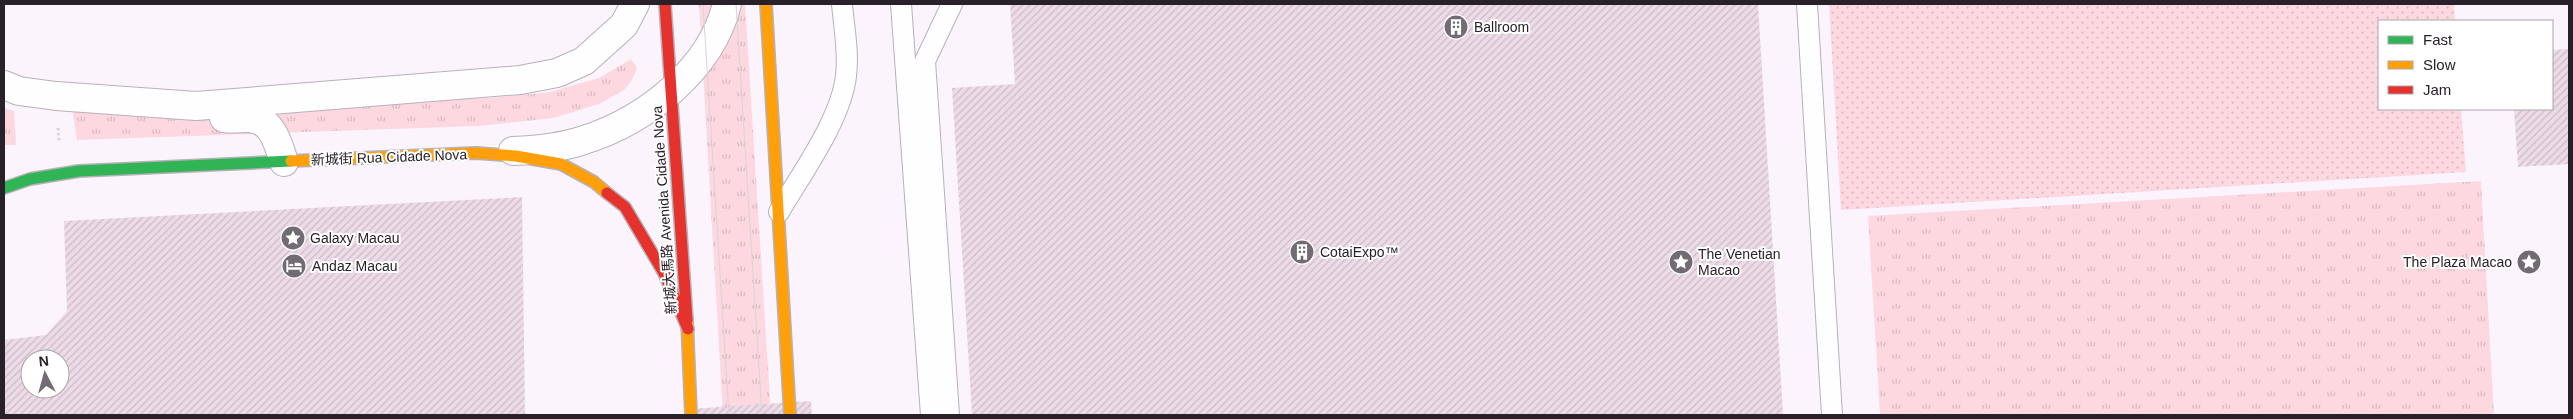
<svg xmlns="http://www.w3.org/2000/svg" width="2573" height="419" font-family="Helvetica,'Noto Sans SC',sans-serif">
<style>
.grass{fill:url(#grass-tufts)}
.garden{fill:url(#garden-dots)}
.building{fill:url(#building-hatch);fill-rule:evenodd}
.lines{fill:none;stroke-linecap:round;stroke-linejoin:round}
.lane-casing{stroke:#b7b1b8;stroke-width:22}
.street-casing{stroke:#b7b1b8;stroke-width:30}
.fast-casing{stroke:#b7b1b8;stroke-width:14}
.slow-casing{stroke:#b7b1b8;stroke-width:14}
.jam-casing{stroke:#b7b1b8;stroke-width:14}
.path{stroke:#d8d5d8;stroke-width:3;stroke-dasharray:2.5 2.5;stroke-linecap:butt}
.lane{stroke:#fefdff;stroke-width:20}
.street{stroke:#fefdff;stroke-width:28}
.fast{stroke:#30b455;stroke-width:11}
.slow{stroke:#ff9f0a;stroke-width:11}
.jam{stroke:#e5322d;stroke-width:11}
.tram{stroke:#d7d5d7;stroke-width:1}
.labels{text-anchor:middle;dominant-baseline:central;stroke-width:4;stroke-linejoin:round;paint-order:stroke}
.poi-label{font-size:14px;fill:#292129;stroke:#fff;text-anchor:start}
.street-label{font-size:14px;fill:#292129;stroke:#fff}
</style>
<defs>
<pattern id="grass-tufts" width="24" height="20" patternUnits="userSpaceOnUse" patternTransform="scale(1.25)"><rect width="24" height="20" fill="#fdd8e0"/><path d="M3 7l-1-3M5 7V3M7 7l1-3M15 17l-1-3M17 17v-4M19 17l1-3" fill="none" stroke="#d9b9c0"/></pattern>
<pattern id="garden-dots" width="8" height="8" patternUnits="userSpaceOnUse" patternTransform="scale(1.25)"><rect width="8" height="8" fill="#fdd8e0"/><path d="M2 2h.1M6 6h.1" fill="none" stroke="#d9b9c0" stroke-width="1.8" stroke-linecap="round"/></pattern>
<pattern id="building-hatch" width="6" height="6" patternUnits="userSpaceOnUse" patternTransform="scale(1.25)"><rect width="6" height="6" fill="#eddbe7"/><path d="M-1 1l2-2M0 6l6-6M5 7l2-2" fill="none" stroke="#cbbcc6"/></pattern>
</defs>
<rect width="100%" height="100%" fill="#fbf4fc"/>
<path class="grass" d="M699 4H745L771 415H723Z
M631 59 637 68 632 80 624 90 599 104 554 118 478 126 77 140 72 108 489 98 550 92 599 78Z
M4 108 14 111 16 145H4Z
M2481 181 2494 415H1880L1868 216Z"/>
<path class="garden" d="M1829 4H2454L2455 21H2379V109H2461L2466 172 1841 210Z"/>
<path class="building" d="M1010 4H1758L1783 415H972L952 88 1015 84Z
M2569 49V164L2518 167 2514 109H2552V50Z
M522 197 525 415H4V340L46 335 67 311 64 221ZM30 359H60V389H30Z
M811 401 812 415H690V409Z"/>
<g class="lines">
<defs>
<path id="lane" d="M901 4 931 415
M1807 4 1832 415
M779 212C801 174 841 120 846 76 849 53 844 27 842 4
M949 415 925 61 952 4"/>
<path id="street" d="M4 85 19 91 56 96 196 106 520 80 557 73 584 61 624 25 635 4
M224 118C232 119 240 118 248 118 272 118 278 143 284 162
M513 151C537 150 561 148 584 140 647 120 711 69 727 4"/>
<path id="fast" d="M4 188 30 179 79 171 291 161"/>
<path id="slow" d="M766 4 790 415
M291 161 476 153 516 156 561 164 594 182 607 193
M687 320 691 415"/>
<path id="jam" d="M665 4 687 320
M607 193 625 207 664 273 688 329"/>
</defs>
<use href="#lane" class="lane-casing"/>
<use href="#street" class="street-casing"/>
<use href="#fast" class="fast-casing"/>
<use href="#slow" class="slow-casing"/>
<use href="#jam" class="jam-casing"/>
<path class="path" d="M58 128 59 141"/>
<use href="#lane" class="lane"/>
<use href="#street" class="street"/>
<use href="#fast" class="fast"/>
<use href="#slow" class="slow"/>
<use href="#jam" class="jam"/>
<path class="tram" d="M703 4 729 415
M736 4 762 415"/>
</g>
<defs>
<symbol id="building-disc" viewBox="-11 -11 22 22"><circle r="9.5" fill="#726b73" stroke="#fff"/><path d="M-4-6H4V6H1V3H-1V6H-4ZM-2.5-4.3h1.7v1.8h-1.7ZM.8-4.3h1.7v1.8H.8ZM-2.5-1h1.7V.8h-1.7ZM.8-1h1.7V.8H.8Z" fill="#fff"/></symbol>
<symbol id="sight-disc" viewBox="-11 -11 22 22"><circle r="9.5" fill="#726b73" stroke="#fff"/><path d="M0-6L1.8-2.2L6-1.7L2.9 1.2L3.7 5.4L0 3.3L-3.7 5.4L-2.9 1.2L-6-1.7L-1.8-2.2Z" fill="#fff"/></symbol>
<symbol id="hotel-disc" viewBox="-11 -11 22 22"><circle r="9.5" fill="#726b73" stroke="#fff"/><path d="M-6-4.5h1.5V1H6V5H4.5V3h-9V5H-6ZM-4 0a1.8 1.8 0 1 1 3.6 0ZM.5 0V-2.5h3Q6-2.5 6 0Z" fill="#fff"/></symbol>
</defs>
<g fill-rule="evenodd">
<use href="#building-disc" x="1442" y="13" width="28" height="28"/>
<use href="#sight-disc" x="279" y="224" width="28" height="28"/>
<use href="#building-disc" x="1288" y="238" width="28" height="28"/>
<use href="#sight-disc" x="1667" y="248" width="28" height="28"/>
<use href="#sight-disc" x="2515" y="248" width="28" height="28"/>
<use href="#hotel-disc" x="280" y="252" width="28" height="28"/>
</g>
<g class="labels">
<g class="poi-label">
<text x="1474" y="27">Ballroom</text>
<text x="310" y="238">Galaxy Macau</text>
<text x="1320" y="252">CotaiExpo™</text>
<text x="1698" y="254">The Venetian<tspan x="1698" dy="16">Macao</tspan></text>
<text x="2512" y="262" text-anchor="end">The Plaza Macao</text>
<text x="312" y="266">Andaz Macau</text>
</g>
<g class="street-label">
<text transform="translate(389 157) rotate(-2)">新城街 Rua Cidade Nova</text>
<text transform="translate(664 210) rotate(-94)">新城大馬路 Avenida Cidade Nova</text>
</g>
</g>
<rect width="2573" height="419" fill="none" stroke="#292129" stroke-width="10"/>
<rect x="2378" y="20" width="175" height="90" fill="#ffffff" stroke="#a9a6a9"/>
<rect x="2388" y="36" width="25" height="8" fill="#30b455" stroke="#a9a6a9"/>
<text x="2423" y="45" font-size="15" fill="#292129">Fast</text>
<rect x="2388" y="61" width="25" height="8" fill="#ff9f0a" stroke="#a9a6a9"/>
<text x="2423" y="70" font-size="15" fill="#292129">Slow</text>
<rect x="2388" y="86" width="25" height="8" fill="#e5322d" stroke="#a9a6a9"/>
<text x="2423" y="95" font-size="15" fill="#292129">Jam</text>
<g transform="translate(45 374) rotate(354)"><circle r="24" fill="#ffffff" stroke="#a9a6a9"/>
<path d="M0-4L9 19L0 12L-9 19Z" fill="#726b73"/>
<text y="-8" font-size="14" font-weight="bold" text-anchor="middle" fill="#292129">N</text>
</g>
</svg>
